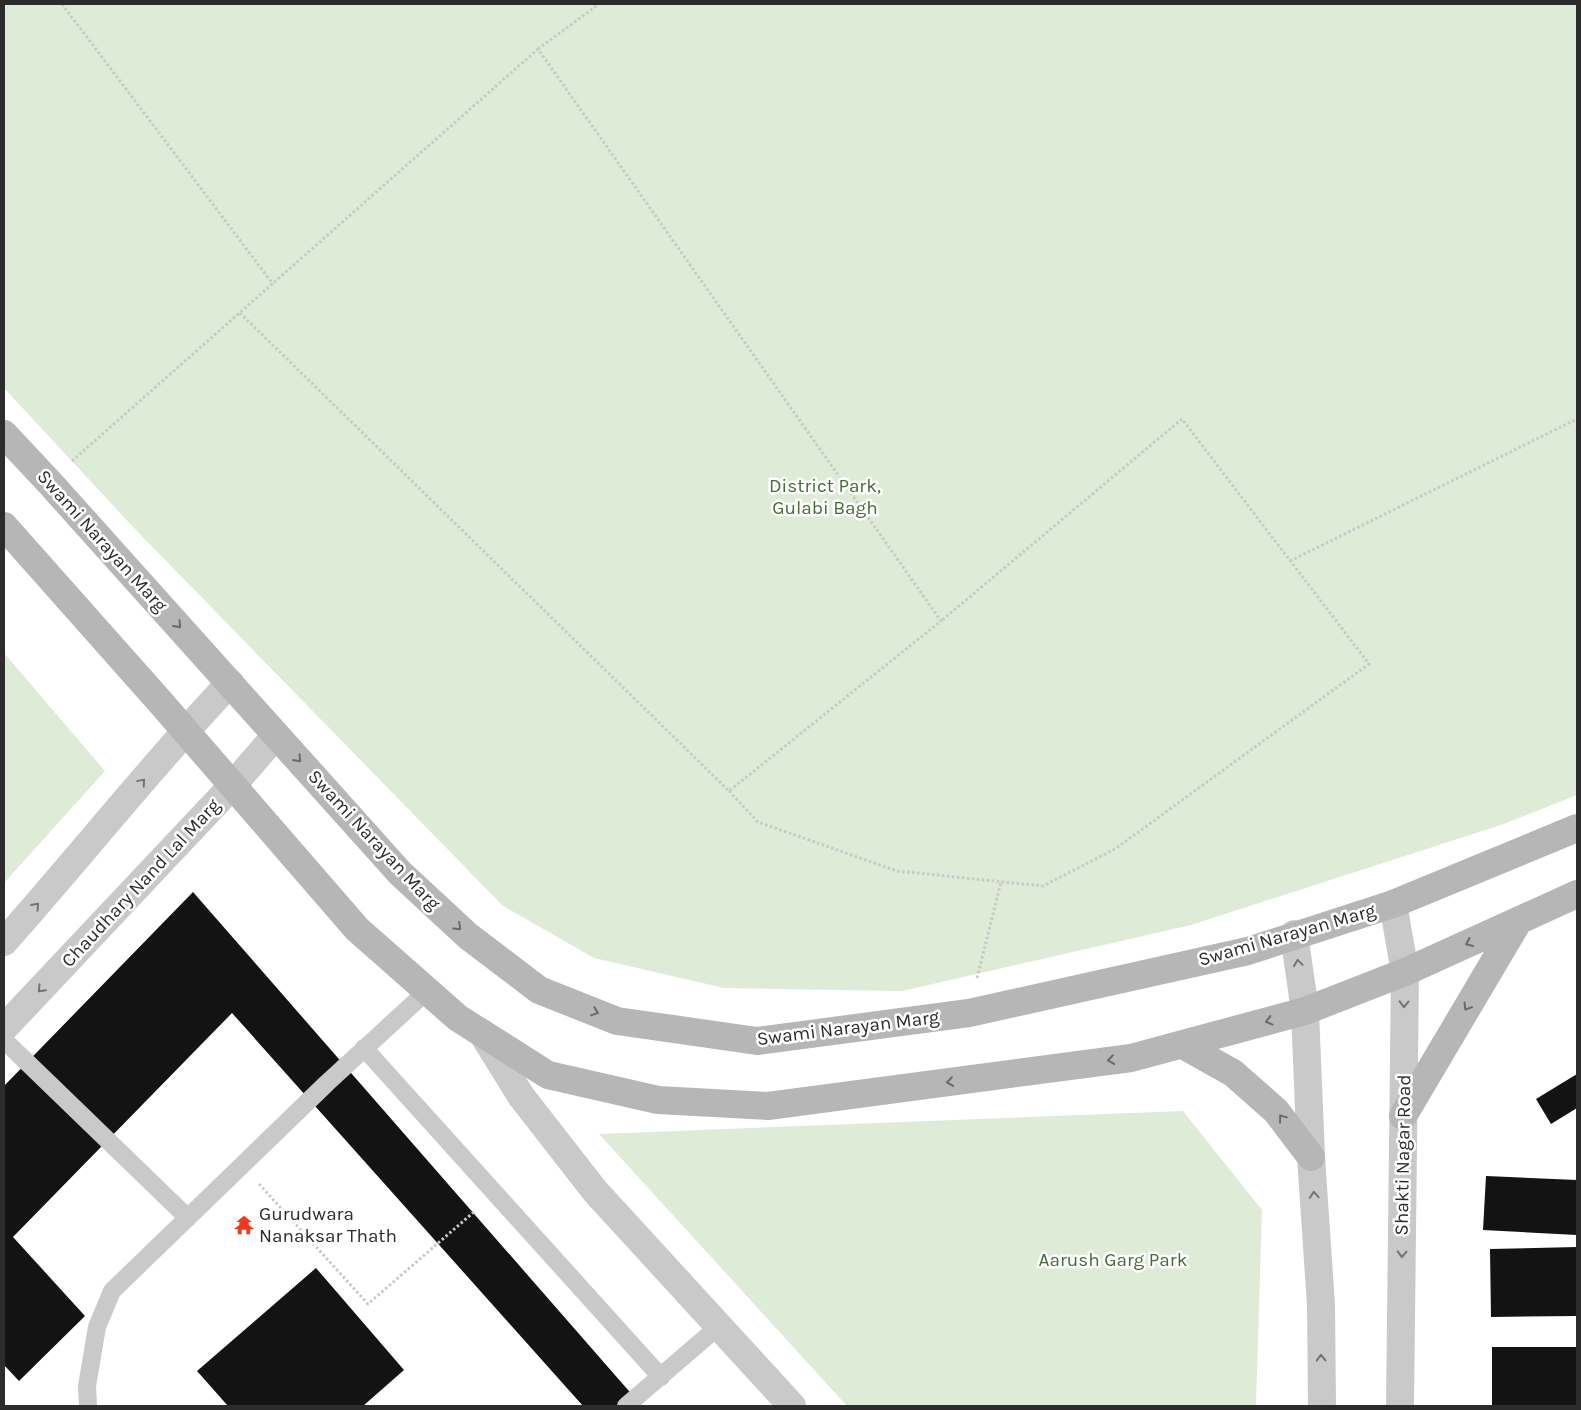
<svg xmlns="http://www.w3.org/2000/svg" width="1581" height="1410" font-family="Karla,sans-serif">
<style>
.green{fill:#deebd7}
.building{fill:#131313}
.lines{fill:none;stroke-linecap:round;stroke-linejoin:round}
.path{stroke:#c9c9c9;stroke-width:3;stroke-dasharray:2.5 2.5;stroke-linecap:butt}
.service{stroke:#c9c9c9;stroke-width:18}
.minor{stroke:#c9c9c9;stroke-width:28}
.tertiary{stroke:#c9c9c9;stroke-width:28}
.secondary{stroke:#b6b6b6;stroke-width:28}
.oneway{stroke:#6a6a6a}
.oneway2{stroke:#737373}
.labels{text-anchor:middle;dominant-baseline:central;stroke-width:5;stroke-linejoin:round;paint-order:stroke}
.park-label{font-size:19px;fill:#456b36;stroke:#fff}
.street-label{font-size:19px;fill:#2c2c2c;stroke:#fff}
.poi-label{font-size:19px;fill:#2c2c2c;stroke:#fff;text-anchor:start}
</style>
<rect width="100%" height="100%" fill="#fff"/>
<path class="green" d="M4 4H1577V795L1504 824 1191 925 902 991 724 988 594 958 503 906 134 528 4 388Z
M4 653 105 771 4 883Z
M1183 1111 1262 1210 1256 1406H847L599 1134Z"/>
<path class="building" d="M193 892 642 1406H583L232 1013 13 1237 85 1316 19 1381 4 1365V1086Z
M1577 1074V1108L1551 1124 1536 1099Z
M1486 1176 1577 1180V1235L1483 1230Z
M1577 1247V1316L1491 1317 1490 1249Z
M316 1268 404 1370 363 1406H228L197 1371Z
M1492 1347H1577V1406H1492Z"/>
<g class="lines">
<path class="path" d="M62 4 273 284
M538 49 599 4
M72 461 538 49 941 621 729 791 240 313
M1290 561 1577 419
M729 791 758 822 897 871 1043 886 1115 849 1369 664 1182 419 941 621
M977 978 1001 882
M259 1184 368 1304 475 1211"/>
<path class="service" d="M4 1040 188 1218
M364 1048 661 1377
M88 1406 87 1386 97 1327 112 1291 327 1083 427 991
M626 1406 719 1326"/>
<path class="minor" d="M4 942C80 857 151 766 230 683
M4 1028 232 786 276 735
M482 1033 521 1096 595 1191 792 1406"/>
<path class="tertiary" d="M1393 904 1405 972 1400 1406
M1294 934 1305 1011 1311 1157 1321 1305 1322 1406"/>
<path class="secondary" d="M4 434 49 482 400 873 468 936 539 990 617 1021 757 1041 969 1013 1248 951 1393 904 1577 828
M4 526 162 704 357 929 458 1018 548 1075 658 1100 768 1106 1131 1058 1305 1011 1405 972 1577 894
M1183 1045 1233 1073 1276 1111 1311 1157
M1403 1116 1519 920"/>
</g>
<defs><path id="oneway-chevron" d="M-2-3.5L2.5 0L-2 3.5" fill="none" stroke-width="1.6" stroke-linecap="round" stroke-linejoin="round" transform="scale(1.25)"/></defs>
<g class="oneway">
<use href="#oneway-chevron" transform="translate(178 625) rotate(48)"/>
<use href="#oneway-chevron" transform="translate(298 759) rotate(48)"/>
<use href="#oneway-chevron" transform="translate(458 927) rotate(43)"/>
<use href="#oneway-chevron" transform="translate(1469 943) rotate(156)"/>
<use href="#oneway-chevron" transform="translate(1467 1007) rotate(121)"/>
<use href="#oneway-chevron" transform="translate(595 1012) rotate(21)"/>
<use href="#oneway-chevron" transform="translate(1269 1021) rotate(165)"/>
<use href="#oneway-chevron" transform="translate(1111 1060) rotate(172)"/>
<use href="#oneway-chevron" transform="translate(950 1082) rotate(172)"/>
<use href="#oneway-chevron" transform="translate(1282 1118) rotate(-127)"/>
</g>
<g class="oneway2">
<use href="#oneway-chevron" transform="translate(142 782) rotate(-50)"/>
<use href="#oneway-chevron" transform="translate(36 906) rotate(-48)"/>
<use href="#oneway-chevron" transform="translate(1298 963) rotate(-98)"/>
<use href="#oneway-chevron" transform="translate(41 989) rotate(133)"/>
<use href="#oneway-chevron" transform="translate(1404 1004) rotate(91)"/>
<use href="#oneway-chevron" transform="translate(1314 1195) rotate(-94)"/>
<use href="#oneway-chevron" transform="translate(1402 1254) rotate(91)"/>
<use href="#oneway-chevron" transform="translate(1321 1358) rotate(-91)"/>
</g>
<defs>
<symbol id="temple-bare" viewBox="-9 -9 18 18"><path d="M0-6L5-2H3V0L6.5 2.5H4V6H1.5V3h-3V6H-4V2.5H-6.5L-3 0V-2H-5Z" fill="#f4371d" stroke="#fff" stroke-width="2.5" paint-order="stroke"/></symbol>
</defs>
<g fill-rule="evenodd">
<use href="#temple-bare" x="230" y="1211" width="28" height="28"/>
</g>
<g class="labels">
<g class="park-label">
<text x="825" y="486">District Park,<tspan x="825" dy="22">Gulabi Bagh</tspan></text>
<text x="1113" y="1260">Aarush Garg Park</text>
</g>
<g class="street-label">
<text transform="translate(102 541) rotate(48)">Swami Narayan Marg</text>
<text transform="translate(374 840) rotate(47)">Swami Narayan Marg</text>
<text transform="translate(141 883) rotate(-47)">Chaudhary Nand Lal Marg</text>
<text transform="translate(1287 935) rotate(-16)">Swami Narayan Marg</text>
<text transform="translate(848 1028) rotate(-7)">Swami Narayan Marg</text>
<text transform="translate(1403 1155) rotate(-89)">Shakti Nagar Road</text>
</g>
<g class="poi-label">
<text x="259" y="1214">Gurudwara<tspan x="259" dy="22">Nanaksar Thath</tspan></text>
</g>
</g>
<rect width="1581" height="1410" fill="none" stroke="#2c2c2c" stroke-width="10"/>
</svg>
